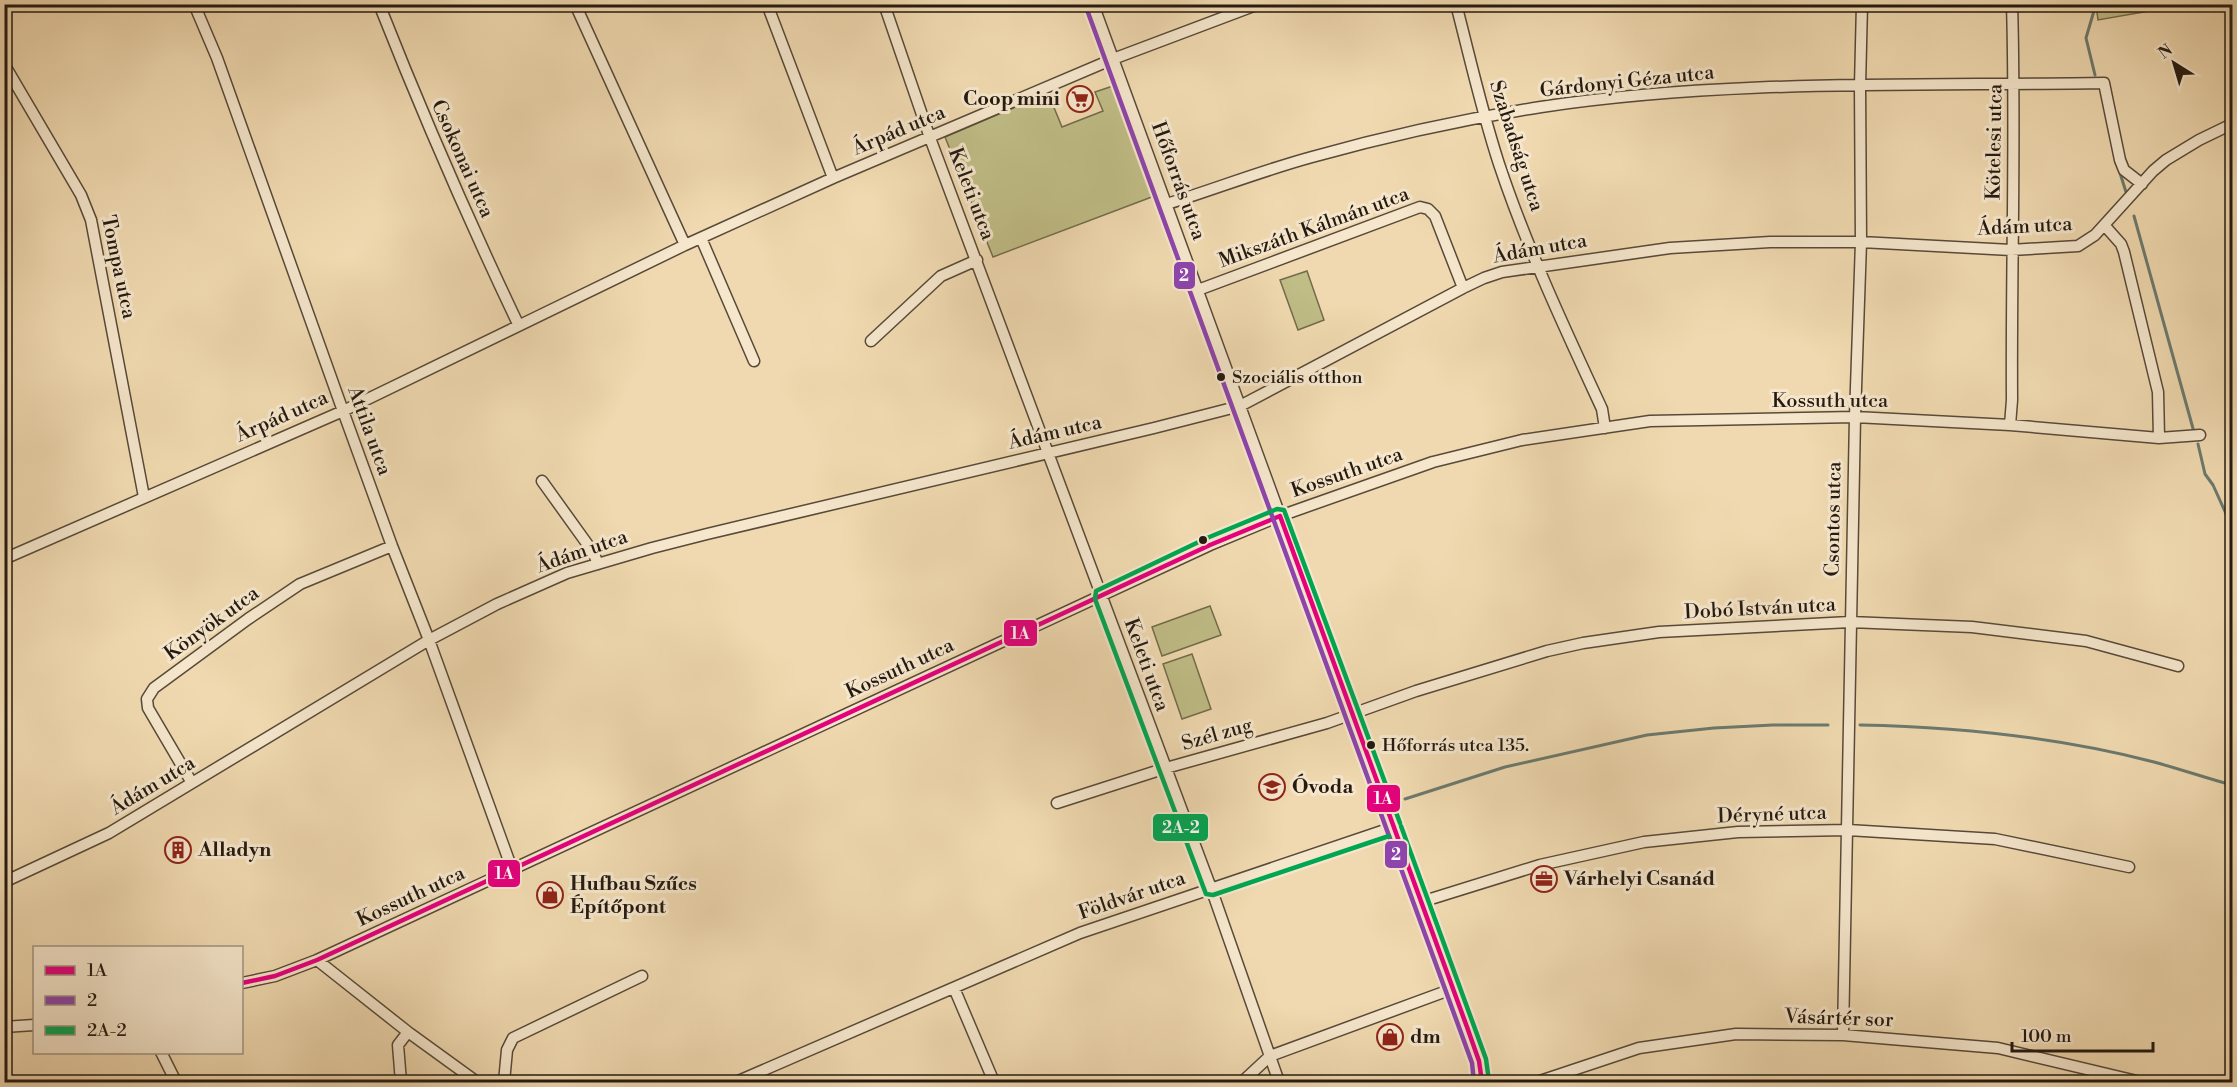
<svg xmlns="http://www.w3.org/2000/svg" width="2237" height="1087" font-family="'Libre Bodoni',serif">
<style>
.green{fill:#c0bd87;stroke:#726c4c;stroke-width:1.5}
.lines{fill:none;stroke-linecap:round;stroke-linejoin:round}
.stream{stroke:#6b7a6f;stroke-width:3}
.minor-casing{stroke:#574a39;stroke-width:13}
.minor{stroke:#f5e6cc;stroke-width:10}
.bus-1-casing{stroke:#f5e6cc;stroke-width:9}
.bus-2-casing{stroke:#f5e6cc;stroke-width:9}
.bus-3-casing{stroke:#f5e6cc;stroke-width:9}
.bus-1{stroke:#e5007d;stroke-width:4.5}
.bus-2{stroke:#8e44ad;stroke-width:4.5}
.bus-3{stroke:#00a651;stroke-width:4.5}
.bus-dot{fill:#241a11;stroke:#f5e6cc;stroke-width:2}
.labels{text-anchor:middle;dominant-baseline:central;stroke-width:6;stroke-linejoin:round;paint-order:stroke}
.bus-label{font-size:18px;fill:#241a11;stroke:#f5e6cc;text-anchor:start}
.street-label{font-size:20px;fill:#241a11;stroke:#f5e6cc}
.poi-label{font-size:20px;font-weight:bold;fill:#241a11;stroke:#f5e6cc;text-anchor:start}
.line-badge{stroke:#f5e6cc;stroke-width:2}
.badge-label{font-size:16px;text-anchor:middle;font-weight:bold;fill:#fff}
</style>
<rect width="100%" height="100%" fill="#f0d9b0"/>
<filter id="stains"><feTurbulence type="fractalNoise" baseFrequency=".00333" numOctaves="4"/><feColorMatrix values="0 0 0 0 .2 0 0 0 0 .09 0 0 0 0 .02 0 0 0 .5 -.17"/></filter>
<radialGradient id="worn" r=".72"><stop offset=".6" stop-color="#630" stop-opacity="0"/><stop offset="1" stop-color="#630" stop-opacity=".3"/></radialGradient>
<path class="green" d="M2096 5V4L2184 5 2098 20Z
M1116 85 1157 195 993 257 945 137 1048 93 1062 127 1103 111 1095 92Z
M1307 271 1324 320 1298 330 1280 280Z
M1210 606 1221 635 1162 656 1152 627Z
M1192 654 1211 709 1182 719 1163 664Z"/>
<g class="lines">
<path class="stream" d="M2095 75 2086 38 2096 4
M2120 173 2126 192
M2134 216 2194 432
M2198 444 2205 474 2213 485 2232 527
M1860 725C1959 727 2058 737 2154 762 2180 769 2206 778 2232 785
M1405 799 1505 767 1647 735 1714 728 1773 725H1828"/>
<defs>
<path id="minor" d="M194 4 217 58 343 411 392 546 429 640 512 869
M379 4C422 113 468 219 518 324
M575 4 685 245
M767 4 833 178
M884 4 930 138 1211 888 1279 1082
M1093 4 1467 1027 1479 1061 1482 1082
M1456 4C1470 58 1482 112 1499 164 1527 248 1565 329 1602 409L1605 428
M4 64 81 195 91 220 144 497
M1167 204C1215 189 1264 170 1312 157 1387 136 1464 119 1541 107 1727 79 1917 86 2104 83L2120 160 2124 170 2142 184
M2105 226 2121 244 2124 252 2158 392 2159 438
M701 238 754 361
M1198 290 1420 207 1428 209 1435 216 1463 288
M871 341 941 276 977 260
M2010 425 2012 400C2011 268 2016 136 2012 4
M542 481 593 552 598 564
M4 559 343 411 685 245 833 178 1113 59 1259 4
M192 783 148 708 147 699 154 688 248 619 300 584 392 546
M1057 803 1166 768 1327 723 1416 691 1547 651 1583 643 1659 632 1850 622 1972 627 2086 641 2178 666
M4 882 109 833 429 640 497 604 567 573 652 548 707 534 1154 428 1240 406 1463 288 1484 278 1502 272 1670 248 1770 242H1861L2011 250 2078 246 2095 235 2153 171 2166 160 2199 140 2232 124
M1421 902 1540 865 1644 842 1738 832 1848 830 1995 839 2129 867
M317 960 408 1032 477 1082
M242 983 275 976 317 960 1210 545 1280 516 1433 462 1522 440 1650 421 1855 417 2010 425 2159 438 2200 435
M954 988 994 1082
M4 1027 34 1025
M1843 1035 1855 417 1861 242 1860 86 1862 4
M161 1052 176 1082
M401 1082 398 1045 408 1032
M504 1082 507 1050 513 1038 642 976
M736 1082 1080 933 1394 827
M1242 1082 1270 1056 1452 989
M1537 1082 1639 1048 1736 1034 1843 1035 1998 1048 2141 1082"/>
</defs>
<use href="#minor" class="minor-casing"/>
<use href="#minor" class="minor"/>
<defs>
<path id="bus-1" d="M1280 516 1467 1027 1479 1061 1482 1082
M242 983 275 976 317 960 1210 545 1280 516"/>
<path id="bus-2" d="M1086 7 1460 1030 1472 1063 1474 1082"/>
<path id="bus-3" d="M1401 826 1486 1059 1489 1081
M1389 836 1213 895 1206 894 1095 599 1096 591 1207 538 1277 509 1284 510 1400 823"/>
</defs>
<use href="#bus-1" class="bus-1-casing"/>
<use href="#bus-2" class="bus-2-casing"/>
<use href="#bus-3" class="bus-3-casing"/>
<use href="#bus-1" class="bus-1"/>
<use href="#bus-2" class="bus-2"/>
<use href="#bus-3" class="bus-3"/>
</g>
<defs>
<symbol id="supermarket-ring" viewBox="-11 -11 22 22"><circle r="9.5" fill="#f5e6cc" stroke="#8f2418" stroke-width="1.5"/><path d="M-6-5.5h2.5l.6 2H6L4.5 2H-2.5L-4.4-4H-6ZM-1.5 3.2a1.3 1.3 0 1 0 .1 0ZM3 3.2a1.3 1.3 0 1 0 .1 0Z" fill="#8f2418"/></symbol>
<symbol id="school-ring" viewBox="-11 -11 22 22"><circle r="9.5" fill="#f5e6cc" stroke="#8f2418" stroke-width="1.5"/><path d="M0-5L7-2L0 1L-7-2ZM-4 1L0 2.5L4 1V4Q0 6-4 4Z" fill="#8f2418"/></symbol>
<symbol id="building-ring" viewBox="-11 -11 22 22"><circle r="9.5" fill="#f5e6cc" stroke="#8f2418" stroke-width="1.5"/><path d="M-4-6H4V6H1V3H-1V6H-4ZM-2.5-4.3h1.7v1.8h-1.7ZM.8-4.3h1.7v1.8H.8ZM-2.5-1h1.7V.8h-1.7ZM.8-1h1.7V.8H.8Z" fill="#8f2418"/></symbol>
<symbol id="office-ring" viewBox="-11 -11 22 22"><circle r="9.5" fill="#f5e6cc" stroke="#8f2418" stroke-width="1.5"/><path d="M-6-3h4V-5.5h4V-3h4V5H-6ZM-1-4.5V-3h2v-1.5ZM-6 0V1H6V0Z" fill="#8f2418"/></symbol>
<symbol id="shop-ring" viewBox="-11 -11 22 22"><circle r="9.5" fill="#f5e6cc" stroke="#8f2418" stroke-width="1.5"/><path d="M-5-2.5h2.3a2.7 3.5 0 0 1 5.4 0H5L5.5 6h-11ZM-1.5-2.5h3a1.5 2.3 0 0 0-3 0Z" fill="#8f2418"/></symbol>
</defs>
<g fill-rule="evenodd">
<use href="#supermarket-ring" x="1065" y="84" width="30" height="30"/>
<use href="#school-ring" x="1257" y="772" width="30" height="30"/>
<use href="#building-ring" x="163" y="835" width="30" height="30"/>
<use href="#office-ring" x="1529" y="864" width="30" height="30"/>
<use href="#shop-ring" x="535" y="880" width="30" height="30"/>
<use href="#shop-ring" x="1375" y="1022" width="30" height="30"/>
</g>
<g class="bus-dot">
<circle cx="1221" cy="377" r="5"/>
<circle cx="1203" cy="540" r="5"/>
<circle cx="1371" cy="745" r="5"/>
</g>
<g class="labels">
<g class="bus-label">
<text x="1232" y="377">Szociális otthon</text>
<text x="1382" y="745">Hőforrás utca 135.</text>
</g>
<g class="street-label">
<text transform="translate(1627 82) rotate(-6)">Gárdonyi Géza utca</text>
<text transform="translate(899 131) rotate(-23)">Árpád utca</text>
<text transform="translate(1995 142) rotate(-89)">Kötelesi utca</text>
<text transform="translate(1516 146) rotate(72)">Szabadság utca</text>
<text transform="translate(462 159) rotate(66)">Csokonai utca</text>
<text transform="translate(1178 181) rotate(70)">Hőforrás utca</text>
<text transform="translate(971 194) rotate(69)">Keleti utca</text>
<text transform="translate(2025 227) rotate(-3)">Ádám utca</text>
<text transform="translate(1314 228) rotate(-20)">Mikszáth Kálmán utca</text>
<text transform="translate(1540 249) rotate(-10)">Ádám utca</text>
<text transform="translate(118 267) rotate(78)">Tompa utca</text>
<text x="1830" y="401">Kossuth utca</text>
<text transform="translate(282 417) rotate(-24)">Árpád utca</text>
<text transform="translate(369 431) rotate(70)">Attila utca</text>
<text transform="translate(1055 433) rotate(-13)">Ádám utca</text>
<text transform="translate(1347 473) rotate(-19)">Kossuth utca</text>
<text transform="translate(1834 519) rotate(-89)">Csontos utca</text>
<text transform="translate(582 552) rotate(-19)">Ádám utca</text>
<text transform="translate(1760 609) rotate(-3)">Dobó István utca</text>
<text transform="translate(212 624) rotate(-36)">Könyök utca</text>
<text transform="translate(1146 665) rotate(70)">Keleti utca</text>
<text transform="translate(900 669) rotate(-25)">Kossuth utca</text>
<text transform="translate(1217 735) rotate(-16)">Szél zug</text>
<text transform="translate(153 786) rotate(-31)">Ádám utca</text>
<text transform="translate(1772 815) rotate(-2)">Déryné utca</text>
<text transform="translate(1132 896) rotate(-19)">Földvár utca</text>
<text transform="translate(411 897) rotate(-25)">Kossuth utca</text>
<text transform="translate(1839 1019) rotate(2)">Vásártér sor</text>
</g>
<g class="poi-label">
<text x="1060" y="99" text-anchor="end">Coop mini</text>
<text x="1292" y="787">Óvoda</text>
<text x="198" y="850">Alladyn</text>
<text x="1564" y="879">Várhelyi Csanád</text>
<text x="570" y="884">Hufbau Szűcs<tspan x="570" dy="23">Építőpont</tspan></text>
<text x="1410" y="1037">dm</text>
</g>
</g>
<g class="line-badge">
<rect x="1173" y="261" width="23" height="29" rx="6" fill="#8e44ad"/>
<rect x="1003" y="619" width="35" height="28" rx="6" fill="#e5007d"/>
<rect x="1366" y="784" width="35" height="29" rx="6" fill="#e5007d"/>
<rect x="1152" y="813" width="57" height="29" rx="6" fill="#00a651"/>
<rect x="1384" y="840" width="24" height="29" rx="6" fill="#8e44ad"/>
<rect x="487" y="859" width="34" height="29" rx="6" fill="#e5007d"/>
</g>
<g class="badge-label">
<text x="1184" y="281">2</text>
<text x="1020" y="639">1A</text>
<text x="1383" y="804">1A</text>
<text x="1181" y="833">2A-2</text>
<text x="1396" y="860">2</text>
<text x="504" y="879">1A</text>
</g>
<rect width="2237" height="1087" fill="none" stroke="#f0d9b0" stroke-width="24"/>
<rect x="6" y="6" width="2225" height="1075" fill="none" stroke="#241a11" stroke-width="3"/>
<rect x="12" y="12" width="2213" height="1063" fill="none" stroke="#241a11" stroke-width="1.5"/>
<rect x="33" y="946" width="210" height="108" fill="#f5e6cc" stroke="#a19481" stroke-width="1.5"/>
<rect x="45" y="966" width="30" height="9" fill="#e5007d" stroke="#a19481" stroke-width="1.5"/>
<text x="87" y="976" font-size="18" fill="#241a11">1A</text>
<rect x="45" y="996" width="30" height="9" fill="#8e44ad" stroke="#a19481" stroke-width="1.5"/>
<text x="87" y="1006" font-size="18" fill="#241a11">2</text>
<rect x="45" y="1026" width="30" height="9" fill="#00a651" stroke="#a19481" stroke-width="1.5"/>
<text x="87" y="1036" font-size="18" fill="#241a11">2A-2</text>
<g transform="translate(2174 63) rotate(323)" stroke="#f5e6cc" stroke-width="4.5" paint-order="stroke">
<path d="M0-4.5L10 22L0 15L-10 22Z" fill="#241a11"/>
<text y="-9" font-size="16" font-weight="bold" text-anchor="middle" fill="#241a11">N</text>
</g>
<path d="M2012 1042v9h141v-9" fill="none" stroke="#241a11" stroke-width="3"/>
<text x="2021" y="1042" font-size="18" fill="#241a11" stroke="#f5e6cc" stroke-width="4.5" paint-order="stroke">100 m</text>
<rect width="100%" height="100%" filter="url(#stains)"/>
<rect width="100%" height="100%" fill="url(#worn)"/>
</svg>
